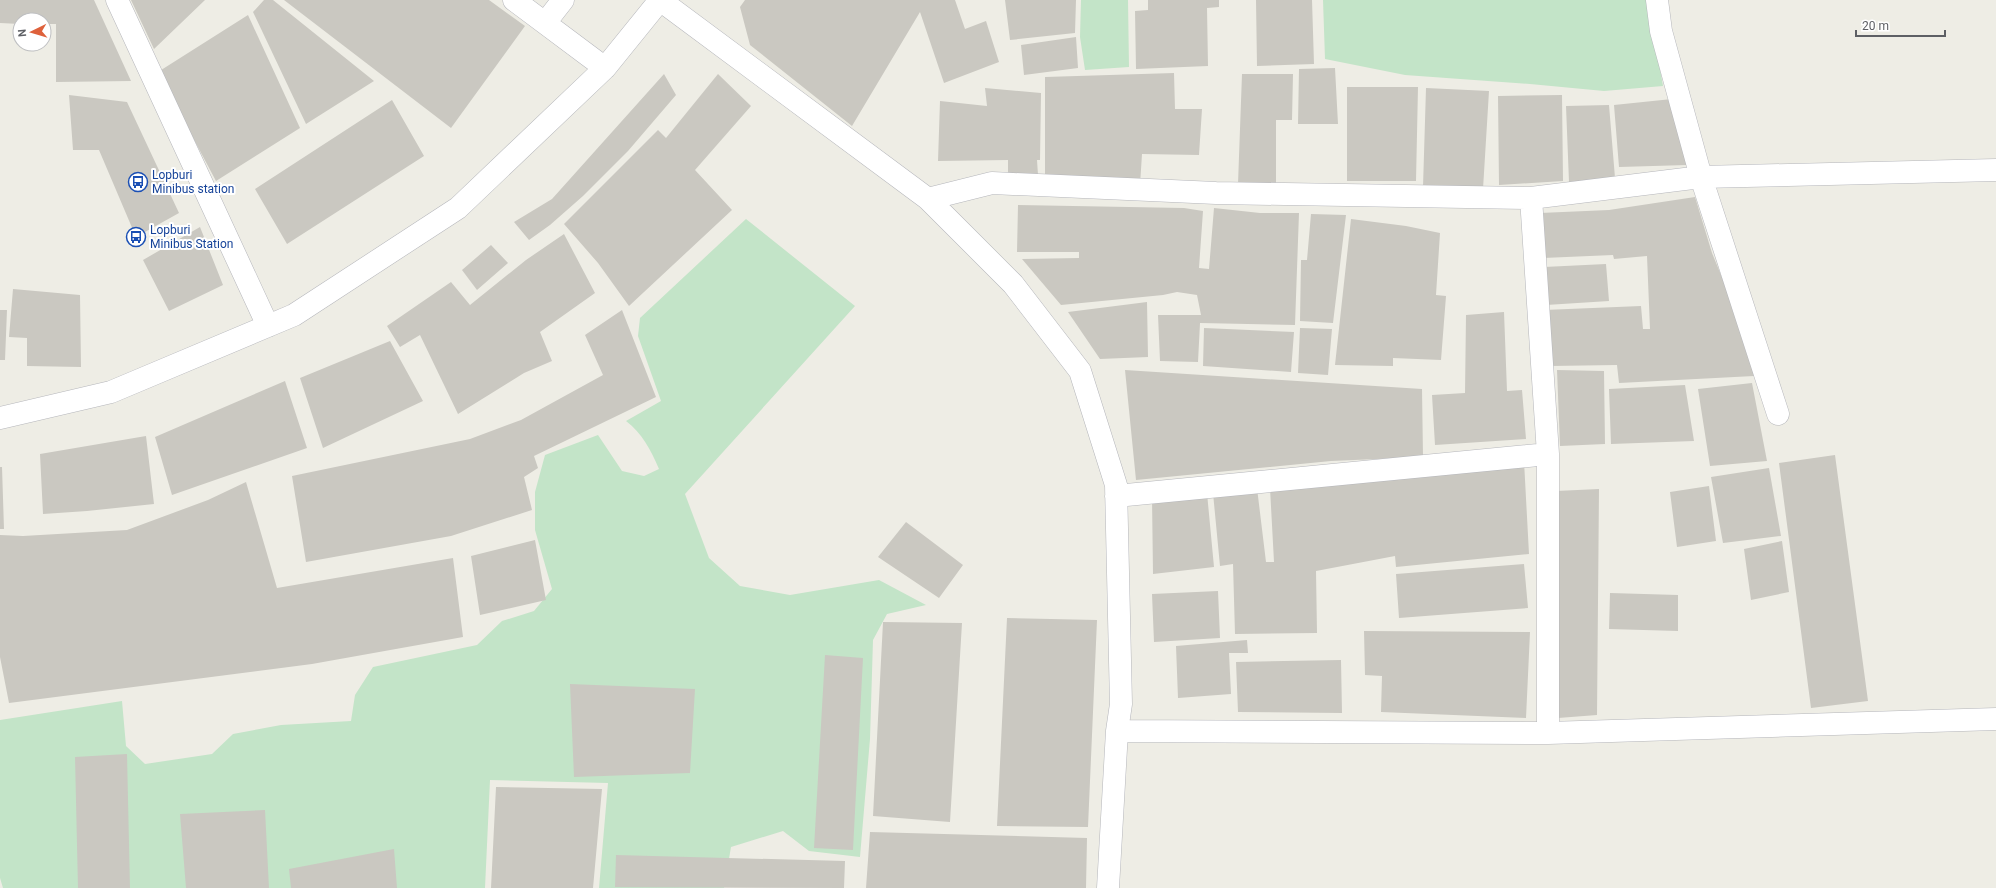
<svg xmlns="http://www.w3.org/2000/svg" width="1996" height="888" font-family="Roboto,sans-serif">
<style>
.green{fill:#c3e4c8}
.building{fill:#cac8c1}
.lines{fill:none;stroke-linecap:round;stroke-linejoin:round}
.minor-casing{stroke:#b5b6bb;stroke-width:23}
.minor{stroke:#fff;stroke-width:22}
.labels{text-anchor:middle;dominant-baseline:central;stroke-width:4;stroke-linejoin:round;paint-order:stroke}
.transit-label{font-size:12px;fill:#164399;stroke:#fff;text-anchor:start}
</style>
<rect width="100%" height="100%" fill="#eeede5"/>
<path class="green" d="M1081 0H1128L1129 67 1085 70 1080 37Z
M1323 0H1648L1663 86 1604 91 1530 84 1405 75 1325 59Z
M746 219 855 306 685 494 709 558 740 586 790 595 879 580 926 605 887 614 873 640 870 739 860 857 809 851 783 831 731 847 724 888H599L608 783 490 780 485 888H3L0 878V720L122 701 126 746 145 764 212 754 233 734 281 725 351 721 355 695 373 667 477 645 502 621 534 611 552 589 535 530V492L545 455 598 435 622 471 644 476 659 469C651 450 642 433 626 421L661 401 638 336 640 318Z"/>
<path class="building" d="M0 0H94L131 81 56 82V24H44V20H20V24L0 23Z
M131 0H205L154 49Z
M264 0H273L374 81 306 124 253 12Z
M284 0H489L525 26 451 128Z
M745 0H955L965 29 986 21 999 62 944 83 920 12 852 126 750 45 740 7Z
M1005 0H1076L1075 33 1010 40Z
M1148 0H1219V7L1207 8 1208 66 1136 69 1135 11 1148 10Z
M1256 0H1312L1314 64 1257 66Z
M248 15 300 128 216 181 158 72Z
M1076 37 1078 68 1024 75 1021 45Z
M1335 68 1338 124H1298L1299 69Z
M1174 73 1175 109H1202L1199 155 1142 154 1140 185 1045 181V77Z
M664 74 676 95 628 151 583 196 550 225 529 240 514 222 552 199Z
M718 74 751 106 695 170 732 210 629 306 598 263 564 224 658 130 666 138Z
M1242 74H1293L1292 120H1276V186L1238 184Z
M1347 87H1418L1416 181H1347Z
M985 88 1041 93 1040 160H1037L1038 175 1008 177V160L938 161 940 101 987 106Z
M1426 88 1489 91 1483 189 1423 187Z
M69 95 127 102 179 213 136 237 99 150H73Z
M1562 95 1563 181 1499 185 1498 96Z
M1672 99 1687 165 1619 167 1614 105Z
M392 100 424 156 287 244 255 189Z
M1609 105 1615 178 1569 182 1566 106Z
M1695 197 1712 253 1743 329 1754 376 1619 383 1617 365 1550 366 1544 310 1641 306 1643 329H1650L1647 256 1614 259 1613 255 1543 258 1540 213 1609 210Z
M1018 205 1184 208 1203 211 1199 268 1209 269 1214 208 1260 213H1299L1295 325 1200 323 1198 362 1160 361 1158 315H1201L1197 295 1177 292 1163 295 1061 305 1022 259 1079 258V252H1017Z
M1311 214 1346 215 1333 323 1300 321 1301 260H1307Z
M1351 219 1406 226 1440 233 1436 295 1446 296 1441 360 1393 358V366L1335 365Z
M200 227 223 285 169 311 143 260Z
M564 234 595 293 540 332 552 361 524 373 458 414 420 335 400 347 387 326 451 282 470 305 526 260Z
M491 245 508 263 477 290 462 270Z
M1606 264 1609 301 1546 305 1544 267Z
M13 289 80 295 81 367 27 366V338L9 337Z
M1147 302 1148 357 1100 359 1068 312Z
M0 310H7L5 360H0Z
M622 310 656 397 534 456 538 468 524 477 532 510 451 536 306 562 292 476 470 439 521 420 603 375 585 335Z
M1504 312 1507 391 1522 390 1526 439 1435 445 1432 395 1465 393 1466 315Z
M1204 328 1294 332 1291 372 1203 366Z
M1300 328 1332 329 1328 375 1298 373Z
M390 341 423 401 323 448 300 378Z
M1125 370 1422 389 1423 457 1331 461 1136 480Z
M1557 370 1604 371 1605 444 1560 446Z
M285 381 307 448 172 495 155 437Z
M1752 383 1767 461 1710 466 1698 389Z
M1685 385 1694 441 1611 444 1609 389Z
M146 436 154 504 87 511 43 514 40 454Z
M1835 455 1868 701 1811 708 1779 463Z
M1524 461 1529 554 1396 567 1395 556 1316 571 1317 633 1235 634 1233 564 1220 566 1213 493 1257 488 1266 562H1274L1270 488Z
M0 467H2L4 529H0Z
M1769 468 1781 536 1723 543 1711 477Z
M246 482 277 588 453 558 463 637 312 664 9 703 0 657V535L23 536 127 530 208 500Z
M1709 486 1716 541 1677 547 1670 492Z
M1599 489 1597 715 1558 718 1556 491Z
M1207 493 1214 567 1153 574 1152 497Z
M906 522 963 565 939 598 878 557Z
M535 540 546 600 480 615 471 556Z
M1782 541 1789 592 1751 600 1744 549Z
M1524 564 1528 608 1399 618 1396 574Z
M1218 591 1220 638 1154 642 1152 594Z
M1610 593 1678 595V631L1609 629Z
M1007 618 1097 620 1088 827 997 826Z
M883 622 962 623 950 822 873 816Z
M1364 631 1530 632 1526 718 1381 712 1382 676 1365 675Z
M1247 640 1248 653H1229L1231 694 1178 698 1176 646Z
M825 655 863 658 853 850 814 848Z
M1341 660 1342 713 1238 712 1236 662Z
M570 684 695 689 690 773 574 777Z
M127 754 130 888H78L75 757Z
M496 787 602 789 593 888H491Z
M265 810 269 888H186L180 814Z
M870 832 1087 838 1086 888H866Z
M394 849 397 888H291L289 869Z
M616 855 845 861 844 888 615 887Z"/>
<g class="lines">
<defs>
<path id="minor" d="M117 0 268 326
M514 0 605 68
M660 0 928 199 1013 284 1080 371 1116 485 1121 704 1117 731 1108 888
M1657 0 1661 31 1701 177 1778 414
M545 23 563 0
M1531 198 1548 454V733
M928 199 992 183 1216 193 1531 198 1701 177 1996 170
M0 418 111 392 294 315 458 208 605 68 660 0
M1116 496 1548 454
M1117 731 1548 733 1996 719"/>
</defs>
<use href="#minor" class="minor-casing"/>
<use href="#minor" class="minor"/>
</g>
<defs>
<symbol id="bus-ring" viewBox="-11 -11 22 22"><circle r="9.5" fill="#fff" stroke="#1a4fb4" stroke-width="1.5"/><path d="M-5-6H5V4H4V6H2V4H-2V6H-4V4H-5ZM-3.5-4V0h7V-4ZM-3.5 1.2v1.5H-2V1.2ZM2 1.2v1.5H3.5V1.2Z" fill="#1a4fb4"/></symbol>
</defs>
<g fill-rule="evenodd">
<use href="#bus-ring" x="127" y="171" width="22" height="22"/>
<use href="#bus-ring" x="125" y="226" width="22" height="22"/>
</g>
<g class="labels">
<g class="transit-label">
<text x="152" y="175">Lopburi<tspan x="152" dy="14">Minibus station</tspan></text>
<text x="150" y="230">Lopburi<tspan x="150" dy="14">Minibus Station</tspan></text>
</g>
</g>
<g transform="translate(32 32) rotate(265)"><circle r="19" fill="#ffffff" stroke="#bebfc1"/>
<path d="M0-3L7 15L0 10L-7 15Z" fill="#de613b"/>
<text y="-6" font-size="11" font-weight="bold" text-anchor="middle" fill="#5d5f64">N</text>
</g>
<path d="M1856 30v6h89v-6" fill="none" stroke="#5d5f64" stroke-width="2"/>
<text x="1862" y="30" font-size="12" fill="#5d5f64" stroke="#ffffff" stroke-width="3" paint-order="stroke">20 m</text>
</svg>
